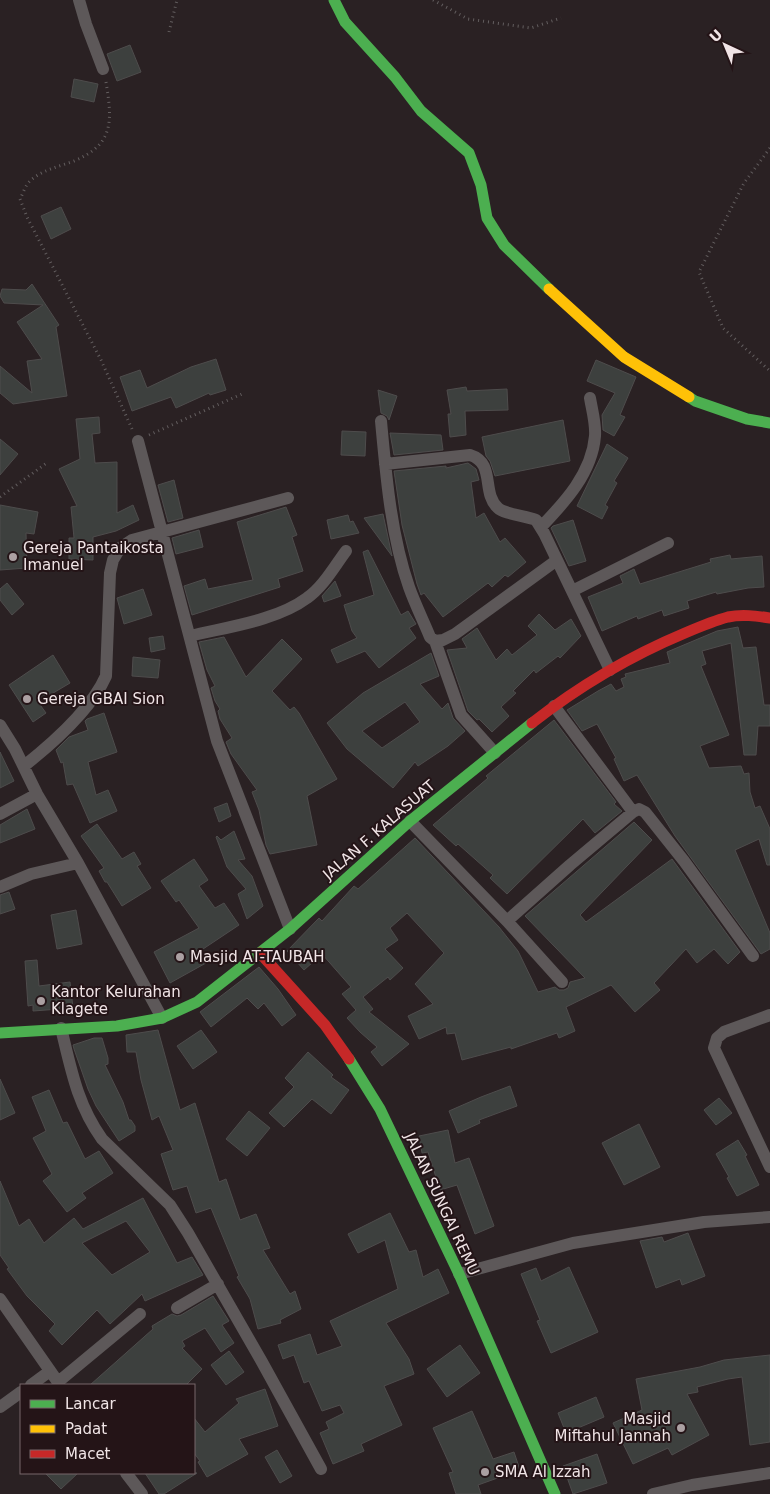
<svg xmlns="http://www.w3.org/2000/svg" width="770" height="1494" font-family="'DejaVu Sans',sans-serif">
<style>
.building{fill:#3d403e;stroke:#4e4c4c;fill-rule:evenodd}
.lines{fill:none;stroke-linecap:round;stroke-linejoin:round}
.path{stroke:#635e5f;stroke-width:3;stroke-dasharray:1 4;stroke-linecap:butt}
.street{stroke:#5d5859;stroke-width:12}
.fast{stroke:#4caf50;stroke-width:11}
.slow{stroke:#ffc107;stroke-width:11}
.jam{stroke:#c62828;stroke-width:11}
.poi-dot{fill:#aba0a2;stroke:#241417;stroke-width:2}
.labels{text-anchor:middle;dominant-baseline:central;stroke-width:4;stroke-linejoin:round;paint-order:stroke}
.poi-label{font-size:15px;fill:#f0e4e6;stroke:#241417;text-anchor:start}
.street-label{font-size:15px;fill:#f0e4e6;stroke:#241417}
</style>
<rect width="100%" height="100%" fill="#2a2123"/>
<path class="building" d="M130 45 141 72 117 81 107 54Z
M74 79 98 84 94 102 71 97Z
M61 207 71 229 51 239 41 216Z
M32 284 59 325 56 327 67 396 13 404 0 393V366L32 393 27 361 42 359 17 322 43 305 4 303 0 296 2 289 26 290Z
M216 359 226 390 210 395 209 393 176 408 171 397 132 411 120 377 140 370 147 388 191 367Z
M596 360 636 377 620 415 625 417 614 436 603 430 602 415 615 393 587 381Z
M466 387 467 391 507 389 508 410 465 411 466 435 450 437 448 414H451L447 390Z
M378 390 397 396 389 420 387 416 381 413Z
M99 417 100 433 92 434 95 463 117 462V513L133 505 139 520 116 531 93 537V560L69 559V538H74L71 507 77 506 59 469 80 459 76 419Z
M563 420 570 461 495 476 490 461 486 456 482 437Z
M342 431 366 432 365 456 341 455Z
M390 433 441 435 443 450 394 455Z
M0 439 18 454 0 475Z
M607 444 628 458 614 481 617 483 605 505 608 507 602 519 577 506Z
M468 463 476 469 479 480 471 482 476 518 484 513 500 542 505 538 526 562 508 577 505 575 492 587 488 583 443 617 424 593 421 595 417 584 402 525 394 471 446 466V468Z
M174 480 183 518 168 522 158 485Z
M0 505 38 512 34 534 26 533 27 568 0 570Z
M286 507 297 535 292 537 303 571 278 579 280 587 192 615 184 586 205 579 208 589 253 580 237 522Z
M383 514 392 556 364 518Z
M348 515 350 522 353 521 359 533 331 539 327 520Z
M573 520 586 561 569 566 551 528 553 526Z
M199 530 203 547 176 554 172 538Z
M368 550 401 615 408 611 416 624 409 628 416 638 379 668 365 651 337 663 331 650 357 638 352 631 344 605 374 595 363 552Z
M730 555 731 559 762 556 764 587 748 588 717 594 716 592 687 601 689 608 664 616 662 610 638 619 637 616 602 631 588 597 623 583 620 576 634 569 640 584 711 562 710 559Z
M335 581 341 596 324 602 322 596Z
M7 583 24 604 12 615 0 600V589Z
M143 589 152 615 124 624 117 598Z
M539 614 555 630 571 619 581 636 560 658 558 656 536 673 534 670 513 691 516 693 501 707 509 716 492 732 479 719 477 720 468 711 447 650 467 648 462 639 477 628 496 660 507 649 512 655 537 635 528 626Z
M738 627 743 648 756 647 764 705H770V726H758L756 755H744L731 643 702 651 706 664 701 666 729 735 700 746 709 768 741 766 744 774 749 773 750 792 755 808 760 806 770 829V865H767L759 839 735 850 770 933V949L761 954 675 836 637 775 624 781 614 759 616 758 597 724 582 731 567 710 598 691 611 684 616 691 624 687 621 679 626 677 625 674 670 663 667 652 717 631Z
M163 636 165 649 151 652 149 638Z
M224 637 246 677 282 639 302 659 272 691 290 710 294 707 299 713 337 779 307 796 317 845 270 854 266 845 259 810 252 792 257 790 231 754 226 742 232 738 220 719 218 711 220 709 215 701 211 688 215 686 207 670 199 642Z
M431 653 439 676 420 684 442 709 448 703 453 718 465 731 448 746 418 766 415 762 393 788 347 749 327 723 363 693ZM405 702 420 722 382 748 362 731Z
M53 655 70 683 38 702 46 713 33 722 9 685Z
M133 657 160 660 158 678 132 676Z
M104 713 117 752 88 762 96 795 108 790 117 811 90 823 73 784 67 785 63 762 61 763 56 750 69 737 88 730 85 721 87 719Z
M554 720 616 802 614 804 622 811 595 833 583 819 507 894 490 878 493 875 458 844 456 846 433 825 488 778 486 776Z
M0 752 14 781 0 788Z
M227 803 231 816 219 822 214 808Z
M27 809 35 829 0 843V825Z
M634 822 652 840 580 915 586 922 672 859 740 952 728 964 714 949 697 963 686 949 654 983 660 990 635 1012 611 985 566 1007 575 1031 559 1038 557 1033 511 1049V1047L462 1060 455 1033 447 1034 446 1027 419 1039 408 1016 433 1004 415 984 444 953 407 913 390 928 398 940 385 949 403 968 390 980 388 977 363 997 373 1009 369 1012 409 1044 382 1066 371 1052 377 1047 360 1032 347 1018 356 1010 342 994 351 987 322 954 304 970 287 951 319 918 322 921 354 886 358 889 415 838 499 927 518 951 538 992 555 987 559 990H564L568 988 570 982 585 978 525 916Z
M97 824 122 859 134 852 141 864 137 866 151 888 122 906 107 882H105L99 871 104 868 81 836Z
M234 831 245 859 238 860 252 876 263 906 247 919 238 894 246 889 227 867 216 837 217 836 221 840Z
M194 859 208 880 199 886 215 908 224 903 239 925 200 951 206 963 170 983 154 952 199 928 179 900 176 902 161 881Z
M9 892 15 909 0 914V895Z
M76 910 82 944 57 949 51 915Z
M37 960 39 986 70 982 73 1008 33 1011V1005L28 1006 25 961Z
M259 967 278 989 296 1015 282 1026 264 1003 258 1009 247 998 211 1027 200 1012Z
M158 1030 180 1110 195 1103 219 1182 226 1179 240 1220 256 1214 270 1248 263 1250 290 1294 295 1291 301 1309 280 1320 281 1323 258 1329 250 1299 237 1277 239 1276 211 1208 196 1213 187 1186 173 1190 161 1154 173 1150 159 1116 152 1120 141 1080 136 1052H127L126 1035Z
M201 1030 217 1052 193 1069 177 1046Z
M94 1038H102L108 1058V1064L105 1065 123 1102 129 1120H131L135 1126V1131L119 1141 96 1106 88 1089 74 1049 73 1045Z
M308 1052 333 1075 331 1077 349 1090 331 1114 312 1099 284 1127 269 1113 294 1087 285 1078Z
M0 1079 15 1113 0 1120Z
M510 1086 517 1106 479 1120 480 1123 458 1133 449 1111 481 1097Z
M49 1090 63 1123 67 1122 85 1159 99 1151 113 1173 82 1193 86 1198 67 1212 43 1181 52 1174 33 1138 46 1131 32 1097Z
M719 1098 732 1113 716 1125 704 1110Z
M249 1111 270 1128 247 1156 226 1139Z
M639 1124 660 1167 624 1185 602 1143Z
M448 1130 455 1163 469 1158 494 1226 475 1234 457 1185 440 1190 428 1152 422 1153 419 1136Z
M738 1140 747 1155 745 1156 759 1185 737 1196 727 1178 729 1177 716 1154Z
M0 1181 19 1226 29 1219 44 1243 74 1218 83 1229 143 1198 177 1263 192 1257 203 1275 145 1301 142 1294 110 1324 97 1310 62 1345 49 1331 55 1324 27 1296 7 1269 9 1268 0 1255ZM126 1221 150 1252 112 1275 82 1243Z
M390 1213 409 1252 416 1250 423 1277 438 1269 449 1293 386 1323 409 1359 414 1374 384 1386 402 1425 361 1444 364 1451 333 1464 320 1433 329 1429 326 1422 344 1413 340 1405 322 1411 309 1381 304 1383 294 1355 283 1359 278 1345 310 1334 317 1355 342 1346 330 1321 398 1289 385 1240 358 1253 348 1234Z
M688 1233 705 1276 682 1285 680 1279 656 1288 640 1241 662 1237 664 1242Z
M569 1267 598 1332 551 1353 537 1321 540 1320 521 1274 536 1268 541 1281Z
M213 1296 229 1321 222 1325 234 1343 221 1352 205 1328 182 1341 185 1346 182 1348 202 1369 186 1385H90L153 1329 152 1326 172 1314 177 1316 181 1315Z
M460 1345 480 1373 447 1397 427 1369Z
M229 1351 244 1372 226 1385 211 1365Z
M770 1355V1442L750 1445 742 1377 728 1379 697 1387 698 1392 687 1394 709 1435 672 1455 668 1448 633 1464 613 1423 642 1410 636 1379 700 1367 724 1360Z
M265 1389 278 1426 239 1439 248 1454 207 1477 198 1462 200 1461 194 1453V1418L205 1432 239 1403 236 1399Z
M596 1397 604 1417 566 1433 558 1413Z
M472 1411 493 1459 514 1452 520 1470 478 1485 481 1494H456L449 1473 453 1472 433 1428Z
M277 1450 292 1476 280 1483 265 1457Z
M597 1454 607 1483 573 1494 563 1466Z
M45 1473H78L61 1489Z
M145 1473H197L164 1494H159Z"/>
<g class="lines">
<path class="path" d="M433 0 468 19 531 28 561 18
M169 32 177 0
M106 82C112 120 115 144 74 161 58 167 41 170 29 182 25 186 23 194 20 199L27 217 101 360 132 429
M770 148 744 183 699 272 723 328 770 371
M149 435 242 394
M0 497 48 462"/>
<path class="street" d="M79 0 86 24 103 69
M381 421C386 475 391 536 409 587 415 604 423 620 430 637L435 641 443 640 455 634 557 560
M138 441 217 741 290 929
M385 464 470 455C496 463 481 493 498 508 504 514 527 516 536 520L544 533 610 670
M541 527C565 502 592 473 595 436 596 424 592 410 590 398
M572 591 668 543
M190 636C226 627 276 621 307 598 323 587 334 567 346 551
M435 641 461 715 495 753
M554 706 633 812
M0 725 15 749 37 794 78 863 162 1018
M24 766C53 743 91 710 106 676L110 573 113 560 120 548 132 540 288 498
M0 814 37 794
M410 821 507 921 562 982
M0 887 31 874 78 863
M507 921 570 865 633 812 639 809 645 812 684 861 753 956
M770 1015 724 1032 717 1038 714 1048 770 1167
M61 1028C71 1069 77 1104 102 1139L170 1205 188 1233 262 1362 321 1469
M459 1274 573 1243 704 1222 770 1217
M0 1299 60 1385
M177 1308 218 1284
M58 1382 140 1314
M31 1385 50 1371
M0 1407 21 1392
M126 1473 142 1494
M653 1494 692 1485 770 1473"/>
<path class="fast" d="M334 0 345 22 395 77 421 111 469 153 481 185 487 218 504 245 549 289
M689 397 695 401 747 419 770 423
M0 1033 117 1026 162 1018 197 1002 290 929 410 821 532 723
M349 1059 380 1109 459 1274 555 1494"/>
<path class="slow" d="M549 289 624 357 689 397"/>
<path class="jam" d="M532 723C578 687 630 656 685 633 699 627 713 621 728 617 742 614 756 616 770 618
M260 953 325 1025 349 1059"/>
</g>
<g class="poi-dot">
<circle cx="13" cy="557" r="5"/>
<circle cx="27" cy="699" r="5"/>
<circle cx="180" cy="957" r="5"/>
<circle cx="41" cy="1001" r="5"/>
<circle cx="681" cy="1428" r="5"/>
<circle cx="485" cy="1472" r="5"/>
</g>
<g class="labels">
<g class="poi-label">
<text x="23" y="548">Gereja Pantaikosta<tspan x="23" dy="17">Imanuel</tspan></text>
<text x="37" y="699">Gereja GBAI Sion</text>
<text x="190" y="957">Masjid AT-TAUBAH</text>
<text x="51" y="992">Kantor Kelurahan<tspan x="51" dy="17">Klagete</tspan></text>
<text x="671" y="1419" text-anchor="end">Masjid<tspan x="671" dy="17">Miftahul Jannah</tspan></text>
<text x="495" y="1472">SMA Al Izzah</text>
</g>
<g class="street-label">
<text transform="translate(379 830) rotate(-41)">JALAN F. KALASUAT</text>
<text transform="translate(442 1204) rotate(65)">JALAN SUNGAI REMU</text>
</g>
</g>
<rect x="20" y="1384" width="175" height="90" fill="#241417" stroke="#76676a"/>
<rect x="30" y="1400" width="25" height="8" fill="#4caf50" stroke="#76676a"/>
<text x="65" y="1409" font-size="15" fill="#f0e4e6">Lancar</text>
<rect x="30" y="1425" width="25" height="8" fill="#ffc107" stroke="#76676a"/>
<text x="65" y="1434" font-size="15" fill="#f0e4e6">Padat</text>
<rect x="30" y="1450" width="25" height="8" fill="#c62828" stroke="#76676a"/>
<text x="65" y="1459" font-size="15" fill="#f0e4e6">Macet</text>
<g transform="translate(725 45) rotate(316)" stroke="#241417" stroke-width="4" paint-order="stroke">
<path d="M0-4L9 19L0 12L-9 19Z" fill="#f0e4e6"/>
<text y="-8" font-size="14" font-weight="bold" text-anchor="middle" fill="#f0e4e6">U</text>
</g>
</svg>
